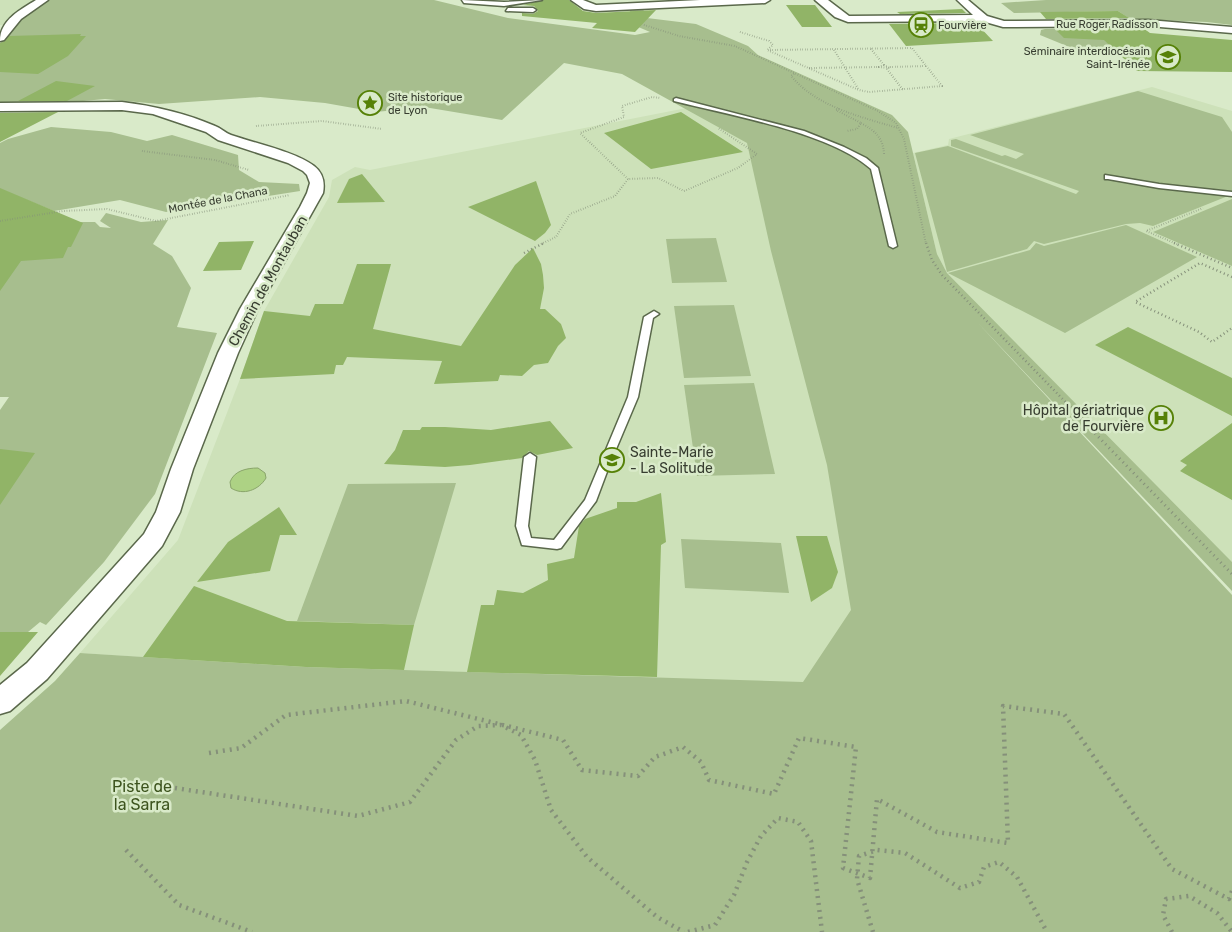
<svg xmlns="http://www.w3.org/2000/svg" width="1232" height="932" font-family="Rubik,sans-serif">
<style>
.built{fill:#cde1b9}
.green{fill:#a7be8e}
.water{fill:#add284;stroke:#8aa56b}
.building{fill:#91b467}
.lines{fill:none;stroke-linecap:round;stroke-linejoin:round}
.lane-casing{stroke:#5a684b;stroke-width:3}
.street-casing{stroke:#5a684b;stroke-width:3}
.path-far3{stroke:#85907a;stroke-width:2;stroke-dasharray:0.5 2;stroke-linecap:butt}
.path-far2{stroke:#85907a;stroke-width:2.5;stroke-dasharray:1 3;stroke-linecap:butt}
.path-far1{stroke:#85907a;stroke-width:3;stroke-dasharray:1 4;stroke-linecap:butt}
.path{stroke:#85907a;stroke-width:4.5;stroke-dasharray:2 5;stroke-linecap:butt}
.lane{fill:#fff;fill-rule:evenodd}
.street{fill:#fff;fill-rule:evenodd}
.labels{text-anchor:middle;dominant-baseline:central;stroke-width:5;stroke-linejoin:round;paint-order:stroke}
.far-street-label{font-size:11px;fill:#373d30;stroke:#d9eac9}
.far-poi-label{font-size:11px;fill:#373d30;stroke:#d9eac9;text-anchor:start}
.street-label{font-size:14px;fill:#373d30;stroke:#d9eac9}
.poi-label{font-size:14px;fill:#373d30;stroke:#d9eac9;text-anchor:end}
.near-park-label{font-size:16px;fill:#3d541e;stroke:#d9eac9}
</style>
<rect width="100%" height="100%" fill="#d9eac9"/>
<path class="built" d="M0 0H39L6 25H0Z
M1152 87 1232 111V562L947 273 937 254 913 153 948 145 949 139Z
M707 104 795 134 1142 663 803 683 306 667 80 653 178 540 240 379 264 311 329 197 332 180 355 167 370 170Z"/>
<path class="green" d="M47 0H434L508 18 635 35 650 32 636 26 629 9H643L647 18 696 24 748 46 758 55 892 115 908 132 937 254 947 273 1232 562V591L977 322 1232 595V932H0V730L55 681 80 653 306 667 803 682 851 610 827 465 771 251 747 143 622 74 564 63 502 120 424 107 376 112 325 103 260 97 159 104 105 99 61 103 0 104V44L17 20Z
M1046 0H1232V25L1207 22 1130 19 1118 11 1014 13 1001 3Z
M1140 28 1187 54 1079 51 1040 35 1041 30 1045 29Z
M1138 91 1222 117 1232 132V192L1166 185 1104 174V178L1156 188 1228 196 1153 226 1140 223 1126 224 1044 244 1034 241 1027 249 947 272 915 153 948 146 1076 194 1079 191 951 146V140L956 139 1002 156 1005 155 1016 159 1024 154 970 135Z
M51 127 111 132 147 141 172 135 238 155 239 170 259 182 299 184 300 191 166 212 120 200 54 211 0 189V143L8 139Z
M1232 199V266L1153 232Z
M106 213 141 222 168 220 153 244 172 256 191 288 177 327 217 333 155 494 104 562 46 625 40 622 28 632 0 633V410L9 397H0V251L81 222H95L100 227 111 228 100 221Z
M1126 225 1197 257 1065 333 948 273 1030 250 1036 243 1044 246Z
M716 238 727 282 672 283 666 239Z
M734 305 751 376 684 378 674 306Z
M754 383 775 474 697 476 684 385Z
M456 483 414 625 297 621 348 484Z
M681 539 781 543 789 593 685 588Z"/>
<path class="water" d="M258 468 265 473 266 478C259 490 243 496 231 488L230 482C234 471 246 468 258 468Z"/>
<path class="building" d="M544 0H569L583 11 596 13 656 10 635 32 592 28 597 23 522 16V13L533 14 538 11 534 6 523 5Z
M786 5H815L832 27H802Z
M962 9 966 13 900 14 897 12Z
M1118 11 1129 18 1046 19 1040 12Z
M976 23 993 41 906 46 889 24Z
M1143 28 1150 33 1232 40V72L1137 71 1104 40 1064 38 1055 29Z
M81 34 80 36H86L68 56 38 74 0 72V43L5 41 9 36Z
M56 81 95 86 67 101H18Z
M58 112 0 142V113Z
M681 112 743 152 651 169 604 133Z
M362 174 385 202 337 203 349 179Z
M536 181 551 225 545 233 535 241 468 207Z
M0 188 83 223 71 247H68L63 258 21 261 0 291Z
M254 241 241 270 203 271 219 242Z
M533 248 541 264 543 275 544 288 540 309H545L561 324 566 338 558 346 548 363 534 365 522 376 500 375 498 381 434 384 442 361 347 357 343 365H336L334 374 240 379 264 311 310 316 315 304H343L357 264H391L373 329 461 346 515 265Z
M1128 327 1232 378V416L1095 345Z
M550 421 573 448 537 455 529 451 522 458 470 465 445 467 384 464 395 450 403 430H420L422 427H445L491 430Z
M1232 423V500L1180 471 1187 465 1180 461Z
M0 449 35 453 0 505Z
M661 493 666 542 661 545 657 677 467 672 481 605H494L497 590 523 593 548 580 547 564 574 558 579 526 585 519 617 508V502H636Z
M279 507 297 535H280L270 571 197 582 228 542Z
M796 536H827L838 572 832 588 811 602Z
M194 586 287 621 414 625 404 670 306 667 143 657Z
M0 632H38L0 676Z"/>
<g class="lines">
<defs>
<path id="lane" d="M462 0 504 2 542 0 504 6 464 3Z
M508 8H533L536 10 533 12 506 11Z
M676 98 804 131 844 147 866 158 878 168 897 246 893 248 889 246 871 169C830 132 728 115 674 101V99Z
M1105 175 1159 184 1232 192V196L1159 188 1108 179H1105Z
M654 311 659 314 653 318 638 397 611 461 596 501 561 548 557 549 522 545 516 526 524 457 530 453 536 457 528 526 531 538 554 540 585 500 628 397 644 317Z"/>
<path id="street" d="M36 0H48L21 19 4 40 0 41C0 20 20 10 36 0Z
M571 0H583L596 5 700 0H770L765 3 596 11 584 9Z
M815 0H828L849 16 973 15 957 0H968L987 16 1004 21 1148 20 1232 27V33L1148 26 1003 27 982 21 848 22 835 17Z
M122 102C154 106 185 113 215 126 221 128 225 133 231 135 254 143 296 152 314 166 323 173 325 182 323 193L258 309 238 353 193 469 180 512 162 546 47 679 10 711 0 714V685L27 663 144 534 156 512 171 469 218 353 240 309 300 207 307 193 310 183 307 175 303 171 288 163 218 140 206 132 153 114 122 110 0 111V103Z"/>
</defs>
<use href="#lane" class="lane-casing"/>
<use href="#street" class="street-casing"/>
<path class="path-far3" d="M644 25 679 36 735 46 878 111 896 123 904 139 926 244
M740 32 769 41 773 45 767 50 859 90 869 92 942 86 912 48 769 50
M871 49 884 65
M834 50 859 90
M884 65 890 68 879 67Z
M890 67 926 66
M809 68 879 67
M887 69 903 90
M794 74 791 76C817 107 861 117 898 128
M839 109 836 110 861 123 857 129 847 131
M861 123C875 131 883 137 884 154
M256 126 322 121 382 129
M142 151 215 160 249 170
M628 179 580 133 624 117 622 106 652 97 661 98
M0 221 63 211 107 209 156 221 290 195
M541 244 556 237 570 214 615 196 628 179 658 178 684 191 738 168 757 154 718 128
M1177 244 1146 231 1203 208"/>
<path class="path-far2" d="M926 243 932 260 942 275 1083 420
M1174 243 1232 268
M524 253 544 243
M1232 277 1200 263 1135 302 1199 332 1212 342 1232 328"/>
<path class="path-far1" d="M1081 419 1232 574"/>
<path class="path" d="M209 753 241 748 286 715 406 701 563 740 582 770 638 776 655 757 683 747 701 762 709 780 774 794 799 738 856 747 843 868 870 878 877 799 937 832 1008 843 1003 706 1064 714 1172 869 1229 899 1232 891
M175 788 358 816 410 802 456 740 478 726 501 725 521 735 535 760 551 810 587 857 657 917 684 932
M126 850 179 905 252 932
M688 932 715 925 734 895 747 862 761 836 778 818 798 822 811 841 822 932
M873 932 857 879 859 856 877 850 905 853 960 888 979 882 984 867 999 862 1017 877 1047 932
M1172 932 1163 915 1166 899 1189 896 1217 913 1232 932"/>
<use href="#lane" class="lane"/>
<use href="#street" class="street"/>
</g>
<defs>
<symbol id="station-ring" viewBox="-11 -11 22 22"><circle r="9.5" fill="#d9eac9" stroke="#568107" stroke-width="1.5"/><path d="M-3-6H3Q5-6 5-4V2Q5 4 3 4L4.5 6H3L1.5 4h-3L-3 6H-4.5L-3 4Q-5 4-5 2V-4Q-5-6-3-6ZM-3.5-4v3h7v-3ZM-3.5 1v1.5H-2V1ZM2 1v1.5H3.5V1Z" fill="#568107"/></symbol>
<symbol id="school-ring" viewBox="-11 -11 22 22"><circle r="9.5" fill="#d9eac9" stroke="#568107" stroke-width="1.5"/><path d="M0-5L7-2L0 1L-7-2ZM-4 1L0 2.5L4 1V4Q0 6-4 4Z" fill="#568107"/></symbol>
<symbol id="sight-ring" viewBox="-11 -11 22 22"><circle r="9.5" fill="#d9eac9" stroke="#568107" stroke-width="1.5"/><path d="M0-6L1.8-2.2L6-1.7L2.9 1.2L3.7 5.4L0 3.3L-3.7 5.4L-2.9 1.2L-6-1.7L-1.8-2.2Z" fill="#568107"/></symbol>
<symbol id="hospital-ring" viewBox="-11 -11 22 22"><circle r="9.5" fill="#d9eac9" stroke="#568107" stroke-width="1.5"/><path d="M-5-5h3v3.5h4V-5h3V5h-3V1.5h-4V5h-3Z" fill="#568107"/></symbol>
</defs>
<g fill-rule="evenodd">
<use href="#station-ring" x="907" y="11" width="28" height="28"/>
<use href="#school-ring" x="1154" y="43" width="28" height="28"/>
<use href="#sight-ring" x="356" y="89" width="28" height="28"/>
<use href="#hospital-ring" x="1147" y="404" width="28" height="28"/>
<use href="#school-ring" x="598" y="446" width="28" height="28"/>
</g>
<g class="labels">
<g class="far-street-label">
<text x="1107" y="24">Rue Roger Radisson</text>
<text transform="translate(218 200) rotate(-11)">Montée de la Chana</text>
</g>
<g class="far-poi-label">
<text x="938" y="25">Fourvière</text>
<text x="1150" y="51" text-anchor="end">Séminaire interdiocésain<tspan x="1150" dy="13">Saint-Irénée</tspan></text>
<text x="388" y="97">Site historique<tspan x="388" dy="13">de Lyon</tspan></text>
</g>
<g class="street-label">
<text transform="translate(268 281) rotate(-61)">Chemin de Montauban</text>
</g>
<g class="poi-label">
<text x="1144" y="410">Hôpital gériatrique<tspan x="1144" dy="16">de Fourvière</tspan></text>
<text x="630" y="452" text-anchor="start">Sainte-Marie<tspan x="630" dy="16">- La Solitude</tspan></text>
</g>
<g class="near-park-label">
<text x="142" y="786">Piste de<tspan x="142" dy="18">la Sarra</tspan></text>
</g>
</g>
</svg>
